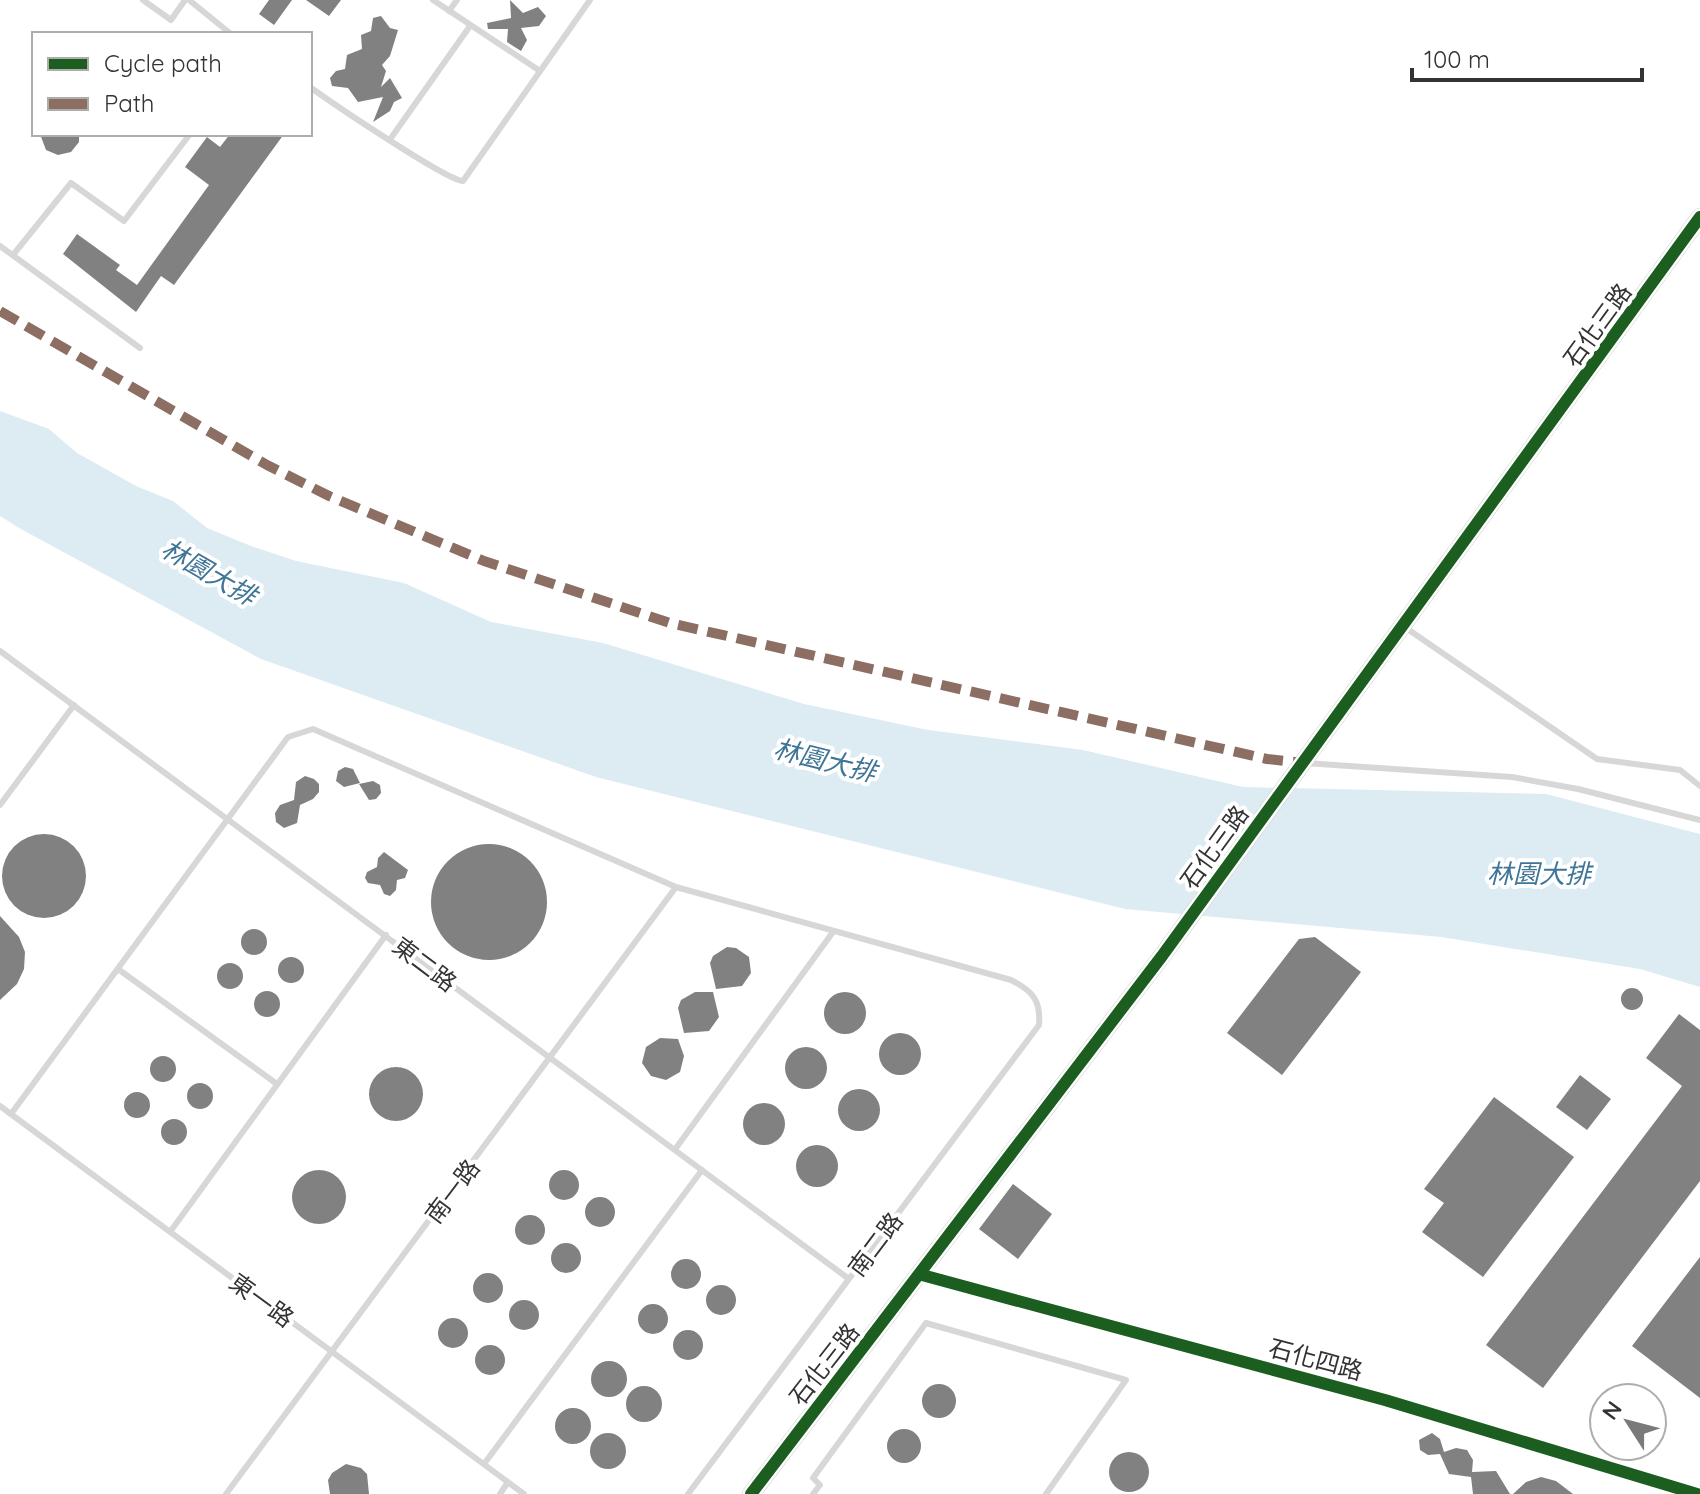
<svg xmlns="http://www.w3.org/2000/svg" width="1700" height="1494" font-family="Quicksand,'Noto Sans TC',sans-serif">
<style>
.water{fill:#ddebf3}
.building{fill:#818181}
.lines{fill:none;stroke-linecap:round;stroke-linejoin:round}
.lane{stroke:#d7d7d7;stroke-width:6}
.street{stroke:#d7d7d7;stroke-width:12}
.secondary{stroke:#d0d0d0;stroke-width:18}
.quiet{stroke:#8d6e63;stroke-width:10;stroke-dasharray:20 10;stroke-linecap:butt}
.cycleway-casing{stroke:#fff;stroke-width:17}
.cycleway{stroke:#1b5e20;stroke-width:12}
.labels{text-anchor:middle;dominant-baseline:central;stroke-width:8;stroke-linejoin:round;paint-order:stroke}
.street-label{font-size:24px;fill:#333;stroke:#fff}
.water-label{font-size:26px;font-style:italic;fill:#3f7597;stroke:#fff}
</style>
<rect width="100%" height="100%" fill="#fff"/>
<path class="water" d="M0 411 49 429 77 453 136 486 173 501 207 528 251 546 296 561 404 583 491 622 603 643 804 704 928 730 1083 750 1243 787 1546 794 1700 834V987L1640 969 1441 937 1125 909 596 777 261 659 19 528 0 516Z"/>
<path class="building" d="M269 0H292L274 25 259 14Z
M306 0H341L329 16Z
M510 0 523 13 538 7 546 16 539 26 521 28 527 40 521 51 507 42 508 29H488L487 23 511 18Z
M381 16 390 28 398 30 390 56 382 65 386 71 381 87 390 78 402 98 394 102 390 111 373 122 383 97 358 102 348 88 332 86 330 78 336 71 345 69 347 55 362 49 361 35 371 31 373 18Z
M40 134H79V142L71 152 58 155 46 150Z
M230 134H284L174 285 161 276 136 312 63 254 77 234 120 265 116 270 137 285 209 185 185 167 207 137 220 147Z
M345 767 353 769 360 783 344 787 336 781 338 771Z
M305 776 314 779 319 784V792L313 799 300 805 297 823 284 828 276 822 275 813 280 805 294 800 296 782Z
M373 781 380 785 381 793 376 799 369 800 359 784Z
M2 876a42 42 0 1 1 84 0a42 42 0 1 1-84 0Z
M431 902a58 58 0 1 1 116 0a58 58 0 1 1-116 0Z
M384 852 408 870 405 878 397 880 396 890 390 896 384 894 380 885 368 883 365 878 367 872 377 867 378 858Z
M0 916 19 937 25 952 24 969 17 984 0 1000Z
M241 942a13 13 0 1 1 26 0a13 13 0 1 1-26 0Z
M1315 937 1361 972 1282 1075 1227 1033 1299 939Z
M727 947 736 948 749 957 751 973 742 986 716 989 710 963 713 956Z
M278 970a13 13 0 1 1 26 0a13 13 0 1 1-26 0Z
M217 976a13 13 0 1 1 26 0a13 13 0 1 1-26 0Z
M1621 999a11 11 0 1 1 22 0a11 11 0 1 1-22 0Z
M254 1004a13 13 0 1 1 26 0a13 13 0 1 1-26 0Z
M824 1013a21 21 0 1 1 42 0a21 21 0 1 1-42 0Z
M695 992H713L719 1017 709 1031 684 1033 678 1008 681 1000Z
M1679 1014 1700 1030V1181L1543 1388 1486 1345 1682 1086 1646 1058Z
M879 1054a21 21 0 1 1 42 0a21 21 0 1 1-42 0Z
M660 1038 678 1039 684 1056 680 1072 666 1080 651 1076 642 1063 646 1047Z
M785 1068a21 21 0 1 1 42 0a21 21 0 1 1-42 0Z
M150 1069a13 13 0 1 1 26 0a13 13 0 1 1-26 0Z
M369 1094a27 27 0 1 1 54 0a27 27 0 1 1-54 0Z
M1580 1075 1611 1099 1587 1130 1556 1107Z
M187 1096a13 13 0 1 1 26 0a13 13 0 1 1-26 0Z
M838 1110a21 21 0 1 1 42 0a21 21 0 1 1-42 0Z
M124 1105a13 13 0 1 1 26 0a13 13 0 1 1-26 0Z
M1494 1097 1574 1157 1483 1277 1422 1232 1444 1203 1424 1189Z
M743 1124a21 21 0 1 1 42 0a21 21 0 1 1-42 0Z
M161 1132a13 13 0 1 1 26 0a13 13 0 1 1-26 0Z
M796 1166a21 21 0 1 1 42 0a21 21 0 1 1-42 0Z
M292 1197a27 27 0 1 1 54 0a27 27 0 1 1-54 0Z
M549 1185a15 15 0 1 1 30 0a15 15 0 1 1-30 0Z
M1013 1184 1052 1214 1018 1259 979 1229Z
M585 1212a15 15 0 1 1 30 0a15 15 0 1 1-30 0Z
M515 1230a15 15 0 1 1 30 0a15 15 0 1 1-30 0Z
M551 1258a15 15 0 1 1 30 0a15 15 0 1 1-30 0Z
M1700 1257V1398L1632 1346Z
M671 1274a15 15 0 1 1 30 0a15 15 0 1 1-30 0Z
M473 1288a15 15 0 1 1 30 0a15 15 0 1 1-30 0Z
M706 1300a15 15 0 1 1 30 0a15 15 0 1 1-30 0Z
M509 1315a15 15 0 1 1 30 0a15 15 0 1 1-30 0Z
M638 1319a15 15 0 1 1 30 0a15 15 0 1 1-30 0Z
M438 1333a15 15 0 1 1 30 0a15 15 0 1 1-30 0Z
M673 1345a15 15 0 1 1 30 0a15 15 0 1 1-30 0Z
M475 1360a15 15 0 1 1 30 0a15 15 0 1 1-30 0Z
M591 1379a18 18 0 1 1 36 0a18 18 0 1 1-36 0Z
M922 1401a17 17 0 1 1 34 0a17 17 0 1 1-34 0Z
M626 1404a18 18 0 1 1 36 0a18 18 0 1 1-36 0Z
M555 1426a18 18 0 1 1 36 0a18 18 0 1 1-36 0Z
M887 1446a17 17 0 1 1 34 0a17 17 0 1 1-34 0Z
M590 1451a18 18 0 1 1 36 0a18 18 0 1 1-36 0Z
M1432 1433 1440 1439 1444 1452 1456 1448 1467 1450 1473 1460 1472 1472 1496 1471 1510 1494H1473L1471 1477 1449 1474 1440 1454 1428 1455 1420 1450 1419 1440Z
M1109 1472a20 20 0 1 1 40 0a20 20 0 1 1-40 0Z
M346 1464 361 1468 367 1474 369 1494H330L328 1480 332 1473Z
M1541 1477 1556 1481 1573 1494H1513L1526 1482Z"/>
<g class="lines">
<path class="lane" d="M143 0 171 20 185 0
M189 0 231 34
M433 0 540 71
M449 11 457 0
M310 87C332 103 446 180 463 181L590 0
M391 138 470 26
M0 246 140 348
M13 255 71 183 124 221 190 134
M1406 628 1597 759 1680 770 1700 786
M0 651 849 1279
M1305 763 1512 777 1578 789 1700 820
M0 805 74 705
M118 969 277 1084
M0 1106 524 1494
M11 1114 288 737 313 729 676 887 1011 980C1033 991 1041 1001 1039 1025L688 1494
M676 1148 833 932
M170 1232 386 935
M484 1464 702 1170
M226 1494 676 887
M500 1494 508 1482
M813 1494 820 1485 813 1478 926 1323 1126 1380 1046 1494"/>
<path class="street" d="M922 1275 1385 1400 1697 1494"/>
<path class="secondary" d="M751 1494 1162 956 1700 217"/>
<path class="quiet" d="M0 311 267 465 329 496 484 561 670 623 1267 759 1304 763"/>
<defs>
<path id="cycleway" d="M922 1275 1385 1400 1697 1494
M751 1494 1162 956 1700 217"/>
</defs>
<use href="#cycleway" class="cycleway-casing"/>
<use href="#cycleway" class="cycleway"/>
</g>
<g class="labels">
<g class="street-label">
<text transform="translate(1597 325) rotate(-54)">石化三路</text>
<text transform="translate(1214 847) rotate(-54)">石化三路</text>
<text transform="translate(425 964) rotate(37)">東二路</text>
<text transform="translate(452 1191) rotate(-53)">南一路</text>
<text transform="translate(875 1244) rotate(-53)">南二路</text>
<text transform="translate(262 1300) rotate(36)">東一路</text>
<text transform="translate(1316 1359) rotate(15)">石化四路</text>
<text transform="translate(824 1364) rotate(-52)">石化三路</text>
</g>
<g class="water-label">
<text transform="translate(209 572) rotate(30)">林園大排</text>
<text transform="translate(825 760) rotate(14)">林園大排</text>
<text x="1539" y="873">林園大排</text>
</g>
</g>
<rect x="32" y="32" width="280" height="104" fill="#ffffff" stroke="#adadad" stroke-width="2"/>
<rect x="48" y="58" width="40" height="12" fill="#1b5e20" stroke="#adadad" stroke-width="2"/>
<text x="104" y="72" font-size="24" fill="#333333">Cycle path</text>
<rect x="48" y="98" width="40" height="12" fill="#8d6e63" stroke="#adadad" stroke-width="2"/>
<text x="104" y="112" font-size="24" fill="#333333">Path</text>
<g transform="translate(1628 1422) rotate(306)"><circle r="38" fill="#ffffff" stroke="#adadad" stroke-width="2"/>
<path d="M0-6L14 30L0 20L-14 30Z" fill="#7a7a7a"/>
<text y="-12" font-size="22" font-weight="bold" text-anchor="middle" fill="#333333">N</text>
</g>
<path d="M1412 68v12h230v-12" fill="none" stroke="#333333" stroke-width="4"/>
<text x="1424" y="68" font-size="24" fill="#333333" stroke="#ffffff" stroke-width="6" paint-order="stroke">100 m</text>
</svg>
